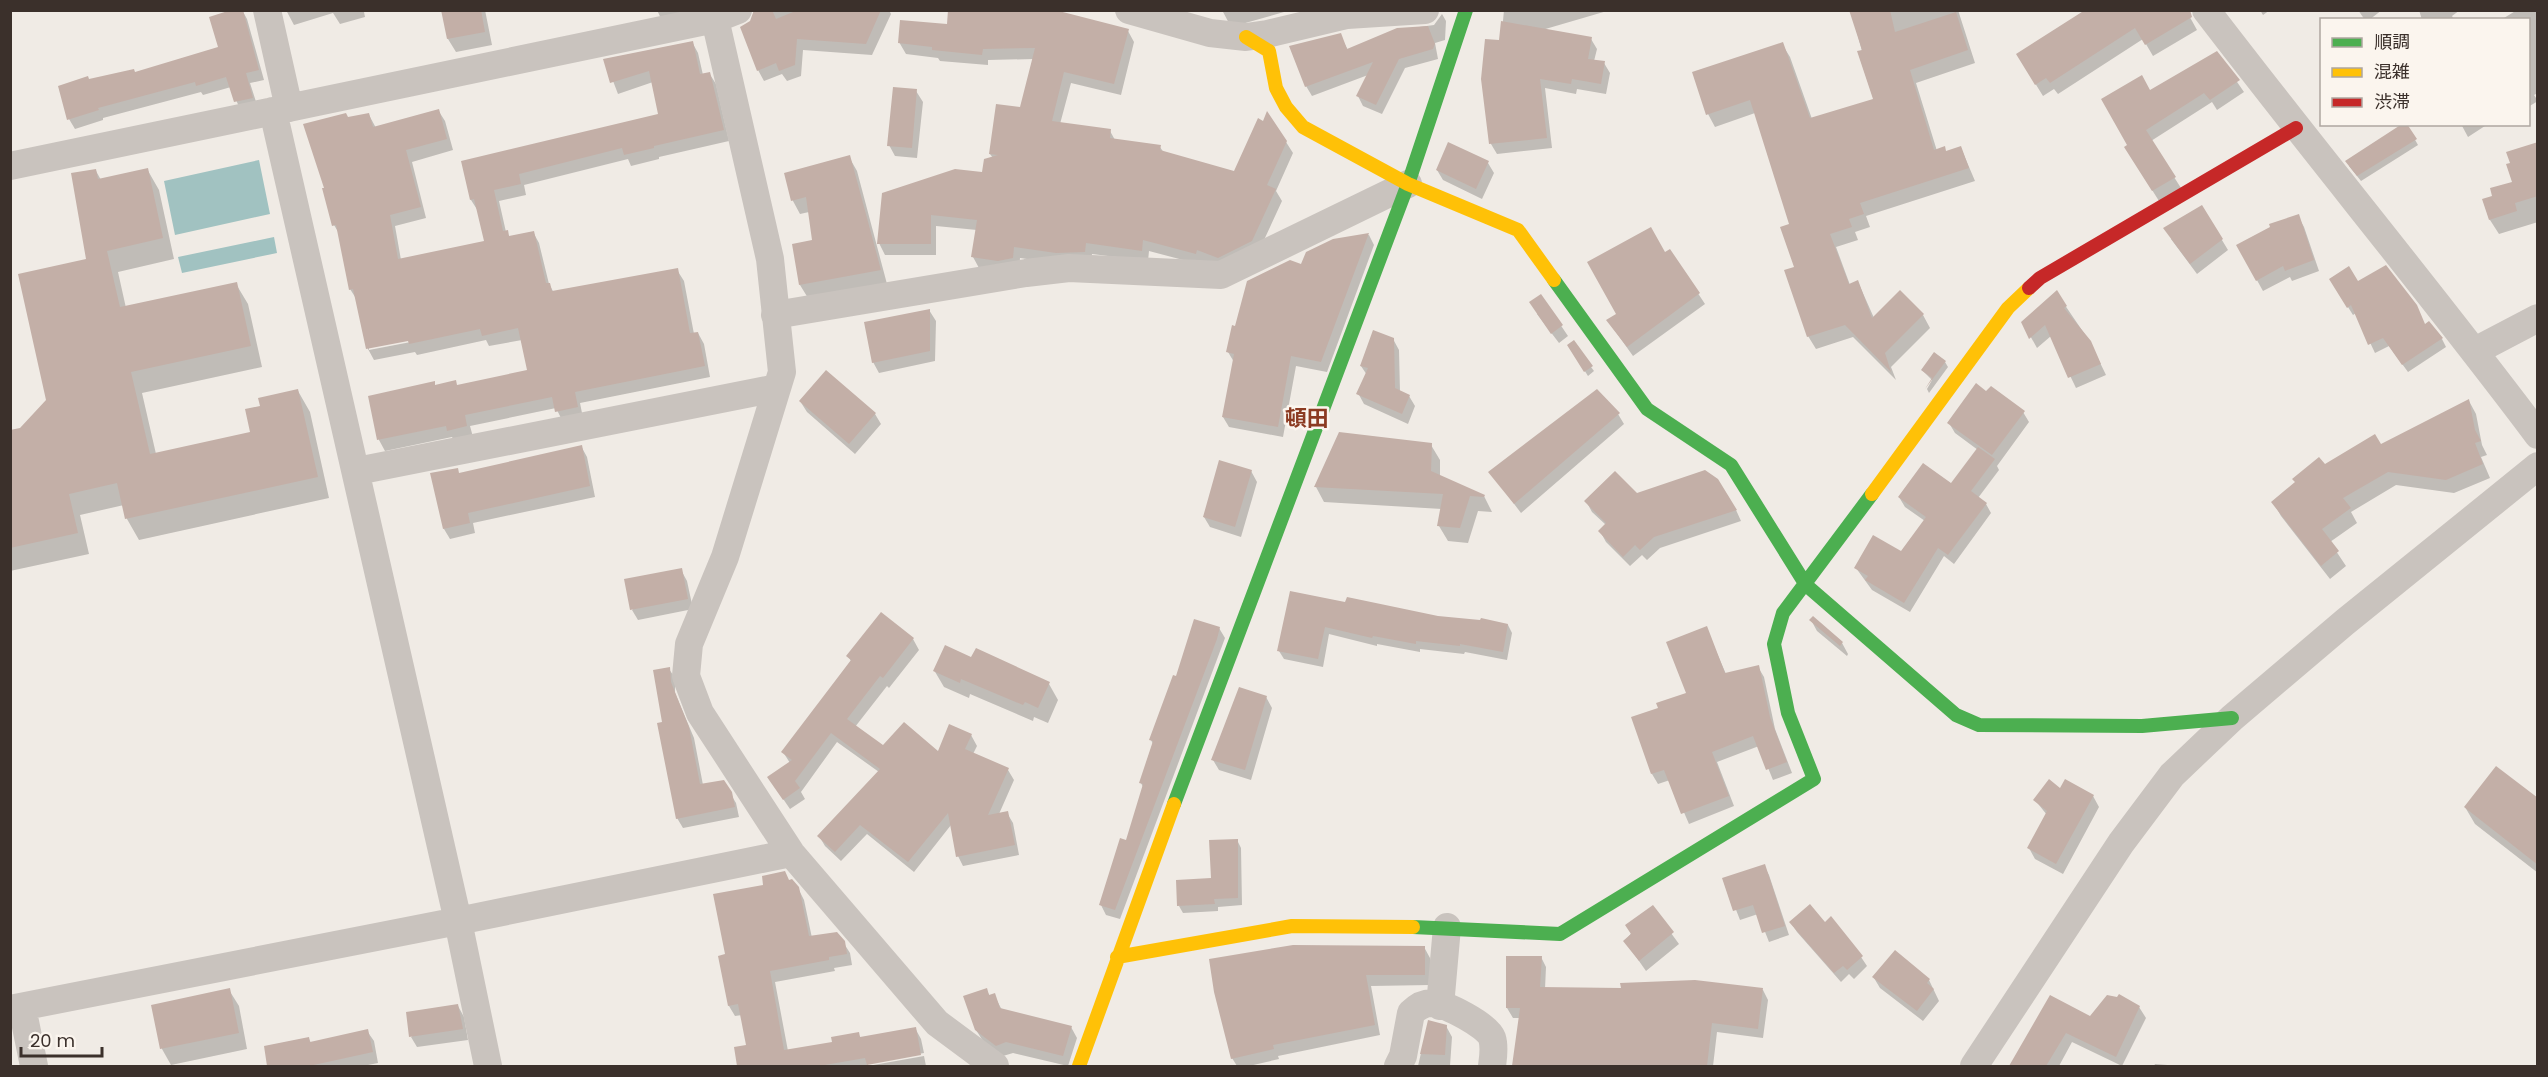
<svg xmlns="http://www.w3.org/2000/svg" width="2548" height="1077" font-family="Poppins,'Noto Sans JP',sans-serif">
<style>
.water{fill:#a1c2c1}
.shadow{fill:#0003;fill-rule:evenodd}
.building{fill:#c3afa7}
.lines{fill:none;stroke-linecap:round;stroke-linejoin:round}
.street{stroke:#c9c3be;stroke-width:28}
.fast{stroke:#4caf50;stroke-width:14}
.slow{stroke:#ffc107;stroke-width:14}
.jam{stroke:#c62828;stroke-width:14}
.labels{text-anchor:middle;dominant-baseline:central;stroke-width:5;stroke-linejoin:round;paint-order:stroke}
.quarter-label{font-size:22px;font-weight:bold;fill:#8c3b22;stroke:#fbf5ee}
</style>
<rect width="100%" height="100%" fill="#f0ebe5"/>
<path class="water" d="M259 160 270 214 175 235 164 181Z
M274 237 277 253 182 273 178 257Z"/>
<path class="shadow" d="M242 10 247 19 264 80 250 83 258 108 241 112 231 87 203 95 201 92 103 118V120L75 129 69 119 89 81 135 73 220 48Z
M286 10H369L364 12 365 17 340 24 333 13 294 25Z
M443 10H485L492 45 456 52 448 39Z
M657 10H695L664 25Z
M755 10H889L891 14 872 55 803 50 801 76 787 81 782 74 764 81 758 70 752 22Z
M1222 10H1291L1231 27Z
M1504 10 1607 11 1542 30 1591 39 1597 49 1594 61 1604 63 1610 73 1606 94 1577 89 1576 94 1545 88 1552 148 1497 154 1491 144 1483 79 1501 42Z
M1851 10H1958L1975 63 1916 83 1937 151 1947 153 1961 148 1975 181 1866 216 1870 227 1855 232 1858 240 1836 247 1850 285 1858 282 1874 318 1923 315 1930 328 1891 367 1896 380 1853 337 1816 349 1808 336 1791 225 1755 113 1715 127 1708 114 1782 44 1790 57 1812 119 1875 100Z
M2088 10H2186L2197 30 2153 56 2143 39 2058 94 2054 89 2043 96 2025 67Z
M2260 10H2270L2263 15Z
M2358 10H2382L2369 20H2365Z
M2419 10H2460L2452 16 2454 20H2422Z
M2517 10H2538V93L2534 95 2538 101 2528 107V20L2504 18Z
M1442 14 1446 21 1445 40 1435 43 1438 59 1405 68 1382 114 1363 106 1358 96 1368 75 1312 96 1306 86 1340 35 1348 50 1397 30 1434 25Z
M948 25 1128 31 1134 42 1121 95 1071 83 1060 124 1110 131 1115 140 1160 147 1164 153 1235 172 1286 142 1293 153 1276 191 1282 201 1258 253 1202 265 1149 251 1148 261 1092 254 1091 263 1063 264 1020 258 1019 270 979 268 973 257 977 230 936 226V255H885L879 243 983 174 993 158 990 154 1021 109 1034 59 988 60V65L940 61 938 58 906 54 899 42Z
M692 42 698 53 703 75 709 73 716 84 729 141 659 157V159L631 166 628 159 524 185 526 195 499 201 506 232 510 237 533 232 539 243 549 284 554 293 677 270 684 281 694 334 698 333 704 344 710 377 580 403 583 418 563 422 556 408 470 426 473 437 455 442 452 437 385 451 379 440 370 397 434 383 436 387 458 386 529 371 522 340 489 346 486 340 417 355 415 352 374 360 368 349 357 300 350 289 340 235 334 225 348 119 369 115 376 128 438 110 445 121 453 150 412 162 426 218 395 226 401 260 485 242 478 211 471 200 463 162 660 115 653 82 618 94 605 60ZM415 338 416 341 369 350V347Z
M2217 53 2244 92 2217 110 2212 102 2151 141 2181 188 2159 201 2132 158 2129 146 2150 92Z
M916 91 923 102 917 158 895 156 889 145Z
M2406 124 2418 145 2361 181 2349 166Z
M2461 124H2488L2468 137Z
M2538 144V222L2499 234 2490 220 2484 200 2494 197 2514 183Z
M849 157 857 171 887 284 808 298 800 285 793 245 814 241 809 212 800 214 793 201 785 174Z
M1488 163 1494 173 1482 199 1443 180 1437 170Z
M147 169 159 190 174 259 118 272 126 308 236 284 248 304 262 367 142 393 156 454 252 433 261 407 298 391 310 412 329 498 139 540 127 519 124 505 80 515 89 554 10 571V432L20 430 48 401 88 260 96 171 101 180Z
M2202 207 2228 250 2197 274 2171 239Z
M2298 216 2304 227 2319 271 2292 281 2290 277 2263 291 2238 246Z
M1369 235 1374 245 1327 372 1296 366 1283 437 1229 427 1223 417 1234 362 1228 352 1236 327 1302 266 1333 240Z
M1670 251 1705 304 1633 356 1608 321 1618 314 1664 254Z
M2331 280 2357 283 2425 325 2442 339 2446 347 2408 372 2389 346 2375 353 2356 313 2353 315Z
M2056 292 2090 342 2106 375 2076 388 2051 336 2037 348 2023 323Z
M1541 296 1568 336 1559 343 1537 314Z
M929 310 936 321 935 361 879 373 873 362Z
M1393 339 1399 350 1400 392 1409 396 1415 406 1408 424 1364 404 1358 393 1367 375 1361 366Z
M1569 346 1591 367 1594 371 1588 376Z
M1945 362 1948 367 1929 393 1927 389 1932 380 1922 370Z
M1987 393 2023 412 2029 422 1997 466 1999 470 1978 498 1986 504 1991 513 1954 564 1944 556 1910 612 1872 590 1856 568 1901 553 1925 521 1905 507 1899 497 1951 485 1978 450 1955 433 1949 423Z
M800 401 875 414 881 424 855 454 807 412Z
M2469 401 2476 414 2482 445 2487 455 2481 457 2490 478 2454 493 2396 485 2351 512 2357 523 2330 542 2346 566 2330 579 2281 516 2273 502 2325 466 2381 446Z
M1618 414 1624 424 1521 513 1490 472Z
M1431 445 1440 460V476L1484 496 1492 512 1478 511 1468 543 1448 541 1439 526 1442 509 1324 502 1316 487Z
M581 446 587 457 595 497 473 523 475 533 450 539 444 529 460 474Z
M1251 471 1257 482 1241 537 1210 527 1204 517Z
M1637 495 1736 510 1741 521 1660 548 1647 560 1642 555 1630 566 1606 542 1600 531 1606 525 1592 512 1586 501Z
M681 570 687 581 693 609 638 620 632 610Z
M1346 603 1438 618 1508 625 1512 633 1507 660 1465 652 1464 654 1420 649V652L1377 644V646L1329 634 1323 667 1284 659 1279 651Z
M1813 618 1842 643 1848 654 1847 656 1817 631 1811 620Z
M1219 628 1225 638 1120 919 1106 915 1101 905 1127 842 1143 787 1141 783 1153 744 1151 740 1176 678Z
M1706 628 1726 674 1758 667 1764 677 1775 729 1792 773 1773 780 1759 746 1717 762 1734 806 1689 824 1670 780 1658 784 1652 774 1633 718 1660 709 1688 694Z
M913 639 919 650 889 688 887 686 855 727 883 747 938 753 971 735 977 746 973 754 1008 770 1014 780 999 814 1007 813 1013 823 1019 855 963 866 958 856 951 825 914 872 867 834 841 861 825 846 819 836 879 772 837 742 801 792 805 799 790 809 775 787 790 763 783 752 851 661 848 656Z
M972 659 1049 684 1058 700 1048 723 1034 717 1033 721 970 694 969 698 944 687 934 670Z
M669 669 675 678V693L694 738 703 785 730 793 736 803 739 817 683 828 677 818 664 723Z
M1266 697 1272 708 1251 780 1219 770 1213 760Z
M2061 790 2093 796 2099 807 2063 874 2035 859 2029 848 2047 815 2035 800Z
M2538 800V873L2475 824 2465 807Z
M1237 840 1241 848 1242 905 1218 907V911L1183 913 1179 906 1212 879Z
M1764 866 1769 875 1789 935 1769 942 1758 914 1740 920 1724 879Z
M789 881 798 888 804 900 812 938 843 942 850 953 852 965 834 968 835 971 775 982 788 1051 834 1043 858 1034 861 1038 915 1028 921 1039 924 1053 868 1063V1066H739L736 1049 748 1046 742 1015 735 1016 729 1006 727 956Z
M1652 907 1679 944 1646 971 1625 941Z
M1791 923 1825 924 1861 957 1867 966 1854 979 1849 974 1841 982 1797 932Z
M1424 947 1430 958V985L1371 986 1380 1035 1278 1056 1279 1059 1249 1066H1237L1232 1058 1215 992Z
M1541 957 1546 967 1545 989 1763 990 1768 1000 1763 1038 1717 1032 1713 1066H1514L1520 1018H1513L1507 1008Z
M1874 978 1929 980 1939 1001 1923 1021 1880 988Z
M229 990 239 1006 247 1049 171 1065 162 1049 153 1006Z
M986 990 990 996 994 995 1002 1010 1071 1027 1077 1038 1068 1066 1013 1053 1003 1056 983 1041 976 1030Z
M2051 997 2091 1018 2139 1007 2146 1018 2122 1066 2072 1042 2059 1066H2011Z
M458 1006 464 1017 468 1040 417 1047 411 1037Z
M1428 1023 1446 1026 1452 1037 1450 1066H1418Z
M367 1031 374 1041 378 1063 363 1066H269L265 1047 309 1039 311 1043Z
M924 1056 926 1066H868Z
M2155 1064 2180 1066H2154Z"/>
<path class="building" d="M231 10H243L259 70 246 73 253 98 234 102 226 77 196 86 195 82 98 108 99 110 67 120 58 86 88 76 89 79 134 69 135 72 218 47 209 17Z
M441 10H481L485 32 447 39Z
M754 10H772L776 19 798 10H881L866 44 797 39 795 65 779 71 776 63 757 71 740 27 750 21Z
M948 10H1055L1129 29 1114 84 1064 72 1052 121 1111 129 1110 138 1161 145 1160 150 1234 171 1258 118 1263 121 1267 111 1287 141 1267 185 1276 189 1252 241 1218 258 1197 250 1196 254 1143 240 1142 251 1086 243 1085 252 1056 253 1014 247 1013 258 998 261 971 257 977 220 931 215V244H877L882 193 955 169 982 172 984 159 998 155 989 154 996 104 1020 107 1035 48 983 49 982 55 932 50V47L898 43 900 20 947 24Z
M1849 10H1890L1895 32 1956 12 1968 50 1910 70 1934 150 1945 146 1946 151 1961 146 1969 168 1860 203 1864 214 1849 219 1852 227 1830 234 1849 284 1858 280 1872 318 1900 290 1924 314 1885 353 1891 372 1845 325 1807 337 1784 270 1794 267 1780 227 1789 224 1750 100 1706 115 1692 72 1783 42 1810 118 1873 99 1857 51 1862 50Z
M2085 10H2190L2192 17 2145 45 2135 28 2050 83 2046 78 2035 85 2016 54Z
M1501 21 1592 37 1588 59 1605 61 1601 84 1572 79 1571 84 1540 79 1547 138 1489 144 1481 79 1485 39 1499 40Z
M1428 26 1435 44 1433 49 1399 59 1376 105 1356 96 1373 62 1305 87 1289 46 1341 33 1347 49 1397 28Z
M693 41 700 74 710 72 724 130 654 146V148L624 155 622 148 519 174 521 184 494 190 503 231 508 230 509 236 534 231 546 283H550L552 291 678 268 690 333 698 332 705 366 575 392 578 407 555 412 552 397 465 415 467 426 447 431 446 426 377 440 368 396 435 381V385L456 380 457 385 527 370 518 328 482 336 480 329 409 344 408 341 366 349 353 289 349 290 336 225 332 226 322 188H324L303 124 346 113 348 117 369 113 373 127 439 109 447 139 406 150 421 207 390 215 398 259 484 241 474 199 470 200 461 161 658 114 649 71 610 83 603 59Z
M2217 51 2240 80 2210 100 2204 93 2146 130 2176 177 2152 191 2124 147 2127 145 2101 99 2142 75 2150 90Z
M893 87 917 89 912 148 887 146Z
M2402 124H2407L2417 139 2357 176 2345 161Z
M1448 142 1489 161 1476 189 1436 170Z
M2538 142V196L2515 203 2517 211 2489 220 2482 199 2492 196 2490 188 2512 182 2506 164 2510 163 2506 152Z
M850 155 881 270 799 285 792 244 812 240 806 197 791 201 784 173Z
M148 168 163 238 107 251 120 307 237 282 251 346 131 372 150 454 250 432 245 409 260 406 258 398 298 389 318 477 125 519 117 483 69 494 78 533 10 548V430L20 428 46 400 18 274 86 259 71 173 96 169 98 179Z
M2202 205 2223 239 2190 264 2163 228Z
M2299 214 2314 260 2285 271 2283 266 2256 281 2236 245 2270 227 2269 224Z
M1651 227 1665 252 1670 249 1700 293 1627 347 1606 320 1616 314 1587 262Z
M1369 233 1321 362 1291 356 1278 427 1222 417 1234 354 1226 352 1232 325 1235 326 1247 281 1290 260 1301 264 1306 252 1333 239Z
M2386 265 2417 305 2425 324 2429 321 2443 338 2402 365 2383 338 2368 345 2351 305 2347 308 2329 279 2349 266 2358 281Z
M2057 290 2067 306 2064 308 2091 341 2101 364 2068 378 2045 325 2029 339 2021 322Z
M1541 294 1563 325 1551 334 1529 302Z
M930 309V351L872 363 864 322Z
M1373 330 1394 338 1395 388 1410 395 1402 414 1356 394 1368 368 1360 366Z
M1574 340 1593 366 1584 372 1567 345Z
M1934 352 1946 361 1925 389 1932 378 1921 370Z
M826 370 876 413 849 444 799 401Z
M1976 383 1986 391 1991 386 2025 411 1992 455 1947 423Z
M1597 389 1620 413 1514 504 1488 472Z
M2469 399 2475 430 2481 441 2475 443 2483 464 2446 480 2388 472 2343 498 2351 508 2322 529 2339 551 2321 566 2271 502 2295 482 2292 479 2319 457 2325 464 2375 434 2381 444Z
M1339 432 1432 443 1431 471 1485 495 1484 497 1470 496 1460 528 1437 526 1443 494 1314 487Z
M582 445 590 486 468 513 470 523 443 529 430 473 458 468 459 473Z
M1978 447 1995 459 1971 491 1987 503 1948 555 1938 548 1904 603 1865 580 1868 576 1854 568 1873 535 1901 551 1926 517 1898 497 1923 463 1951 483Z
M1219 460 1252 470 1235 527 1203 517Z
M1705 470 1718 479 1737 510 1654 537 1640 550 1635 545 1623 557 1598 531 1606 523 1584 501 1615 471 1637 493Z
M682 568 688 599 630 610 624 579Z
M1290 591 1345 602 1347 597 1438 616 1480 620 1481 618 1508 624 1503 652 1460 644V646L1416 641V644L1373 636 1372 638 1325 627 1318 659 1277 651Z
M881 612 914 638 883 678 880 676 847 719 883 745 904 722 938 751 949 724 972 734 965 749 1009 768 988 815 1008 811 1015 845 956 857 948 813 908 862 860 825 835 852 817 836 880 769 831 733 795 781 800 788 783 800 767 777 792 760 781 752 851 660 846 656Z
M1813 616 1843 642 1840 646 1809 620Z
M1194 619 1220 627 1217 639 1115 910 1099 905 1120 838 1126 840 1143 784 1139 783 1153 741 1149 740 1173 675 1176 676Z
M1707 626 1725 673 1759 665 1770 717 1787 762 1766 770 1753 736 1712 752 1729 796 1681 814 1664 770 1651 774 1631 717 1658 708 1656 703 1686 693 1666 642Z
M945 645 971 657 976 648 1050 682 1038 708 1025 702 1023 705 961 679 960 683 933 671Z
M670 667 671 682 689 727 700 784 724 780 732 792 735 807 676 819 657 723 662 722 653 670Z
M1239 687 1267 696 1245 770 1211 760Z
M2496 766 2538 798V865L2464 807Z
M2049 779 2060 788 2065 779 2094 795 2056 864 2027 848 2047 811 2033 800Z
M1238 839V898L1214 899 1215 904 1177 906 1176 880 1211 878 1209 840Z
M1765 864 1785 926 1762 933 1753 905 1733 911 1722 878Z
M785 871 789 880 792 879 799 887 809 936 837 932 845 941 847 954 829 957V960L770 971 784 1050 832 1042 831 1037 859 1032 860 1037 916 1027 921 1055 867 1065 865 1058 819 1066H737L734 1047 746 1045 738 1004 728 1006 718 956 725 954 713 894 763 885 762 876Z
M1810 904 1825 922 1831 916 1863 956 1847 970 1843 966 1834 973 1789 922Z
M1653 905 1674 932 1639 961 1623 941 1631 934 1625 925Z
M1293 945 1425 946V975H1366L1375 1025 1273 1045 1274 1049 1231 1059 1214 992 1209 959Z
M1895 950 1930 979 1927 983 1934 989 1917 1011 1872 977Z
M1506 956H1542L1540 987 1621 988 1620 983 1695 980 1763 988 1758 1029 1712 1023 1707 1066H1512L1520 1008H1506Z
M230 988 239 1033 160 1049 151 1005Z
M987 988 989 995 995 993 1000 1008 1072 1026 1063 1056 1006 1042 996 1046 975 1030 963 996Z
M2119 994 2140 1006 2116 1057 2066 1033 2046 1066H2009L2050 995 2090 1016 2107 995 2117 997Z
M458 1004 463 1029 409 1037 406 1012Z
M1428 1020 1447 1025 1445 1055 1420 1054Z
M368 1029 373 1052 309 1066H267L264 1046 309 1037 310 1042Z"/>
<g class="lines">
<path class="street" d="M267 10 289 108
M1129 10 1210 33 1246 37 1267 34 1347 15 1425 10
M2206 10C2315 153 2430 291 2538 435
M715 19 770 259 782 372 725 557 689 644 686 676 700 713 791 853 937 1023 995 1066
M273 111 458 921 488 1066
M10 166 715 19 738 10
M775 315 1026 273 1069 268 1221 275 1408 184
M2475 351 2538 318
M357 471 777 388
M1440 1006 1447 927
M22 1007 34 1066
M10 1009 458 921 791 853
M1398 1066 1403 1056 1411 1013C1417 1007 1423 1003 1432 1003 1446 1004 1487 1025 1492 1038 1495 1047 1493 1058 1492 1066
M1974 1066 2121 843 2172 775 2232 718 2345 622 2538 466"/>
<path class="fast" d="M1554 280 1647 409 1731 465 1806 585 1956 715 1979 725 2142 726 2232 718
M1174 804 1408 184 1466 10
M1413 927 1560 934 1814 779 1788 713 1774 644 1783 613 1872 494"/>
<path class="slow" d="M1246 37 1269 51 1276 88 1286 107 1303 127 1408 184 1518 230 1554 280
M1872 494 2008 308 2029 288
M1117 957 1292 926 1413 927
M1079 1066 1174 804"/>
<path class="jam" d="M2029 288 2040 278 2296 128"/>
</g>
<g class="labels">
<g class="quarter-label">
<text x="1307" y="418">頓田</text>
</g>
</g>
<rect width="2548" height="1077" fill="none" stroke="#3b302b" stroke-width="24"/>
<rect x="2320" y="18" width="210" height="108" fill="#fbf5ee" stroke="#aea6a0" stroke-width="1.5"/>
<rect x="2332" y="38" width="30" height="9" fill="#4caf50" stroke="#aea6a0" stroke-width="1.5"/>
<text x="2374" y="48" font-size="18" fill="#3b302b">順調</text>
<rect x="2332" y="68" width="30" height="9" fill="#ffc107" stroke="#aea6a0" stroke-width="1.5"/>
<text x="2374" y="78" font-size="18" fill="#3b302b">混雑</text>
<rect x="2332" y="98" width="30" height="9" fill="#c62828" stroke="#aea6a0" stroke-width="1.5"/>
<text x="2374" y="108" font-size="18" fill="#3b302b">渋滞</text>
<path d="M21 1047v9h81v-9" fill="none" stroke="#3b302b" stroke-width="3"/>
<text x="30" y="1047" font-size="18" fill="#3b302b" stroke="#fbf5ee" stroke-width="4.5" paint-order="stroke">20 m</text>
</svg>
